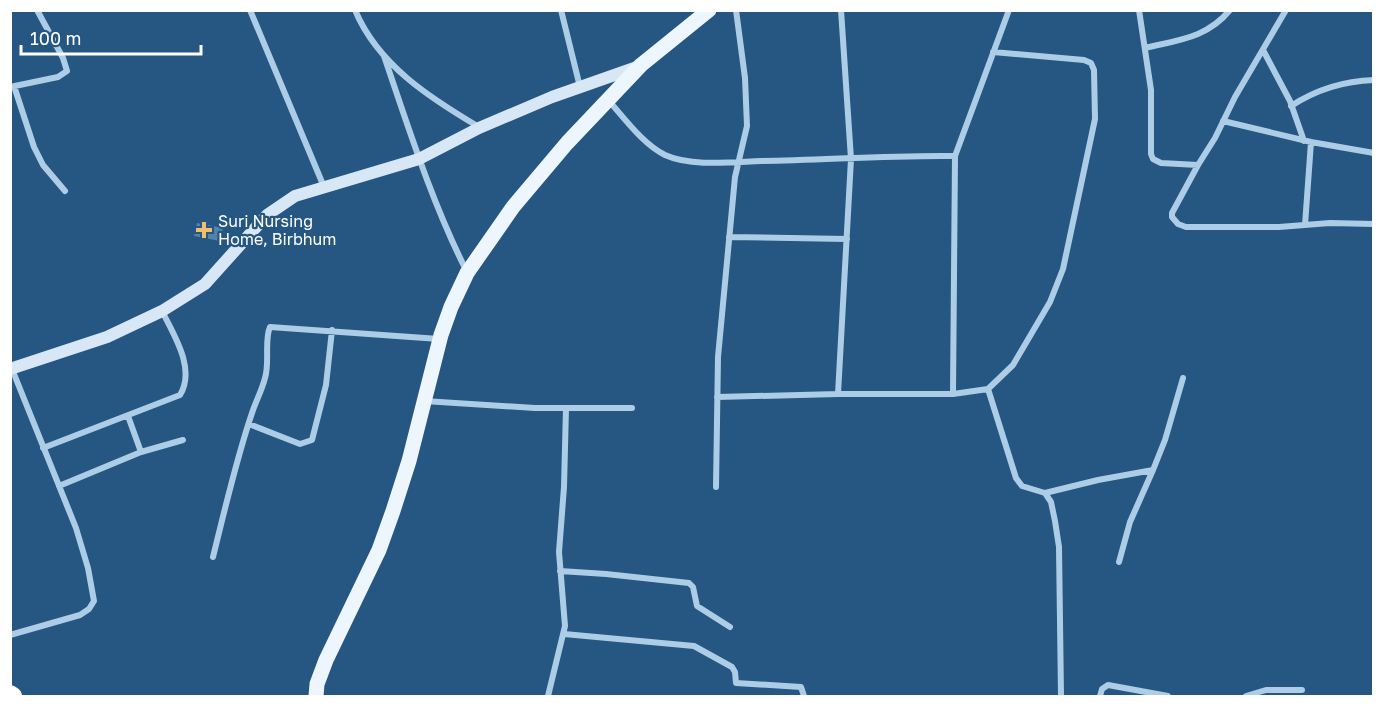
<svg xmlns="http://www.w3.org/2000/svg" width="1384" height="707" font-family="'Golos Text',sans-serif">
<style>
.building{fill:#5183ac}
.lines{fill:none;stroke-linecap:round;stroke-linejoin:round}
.street{stroke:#adcde7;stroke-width:6}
.secondary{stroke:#d7e7f6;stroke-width:12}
.primary{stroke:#eef6fd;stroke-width:15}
.highway{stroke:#fff;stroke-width:18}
.poi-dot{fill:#f0be71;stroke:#255782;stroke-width:2}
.labels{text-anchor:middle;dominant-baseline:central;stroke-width:4.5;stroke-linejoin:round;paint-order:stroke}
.poi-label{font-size:16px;fill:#fff;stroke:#255782;text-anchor:start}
</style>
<rect width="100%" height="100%" fill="#255782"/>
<path class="building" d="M197 223 223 228 220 241 194 236Z"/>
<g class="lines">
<path class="street" d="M250 10 324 187
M355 10C378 65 430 98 479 127
M561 10 580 87
M841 10 851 159 838 394H953L988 389 1013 365 1050 302 1063 269 1095 119 1094 70 1091 63 1084 60 993 52
M1139 10 1151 90V154L1153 159 1161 163 1198 165 1215 138 1235 97 1286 10
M1145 48C1178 40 1207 38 1230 10
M1263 50 1290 101 1304 141
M384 56C409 129 432 203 467 272
M14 86 34 147 43 165 65 191
M10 87 58 77 67 71 63 58 37 10
M609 101C625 119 643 144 665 155 691 167 733 162 761 161 826 160 890 155 955 156
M1291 106C1317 89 1343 81 1374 80
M1223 121 1311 142 1374 153
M1198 165 1172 213V217L1178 224 1186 227H1279L1330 223 1374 224
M1305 225 1311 142
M729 237 847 239
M988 389 1016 478 1022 486 1045 493 1051 502 1055 521 1059 547 1061 696
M953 394 955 156 1009 10
M717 397 838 394
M424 401 535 408H632
M128 416 141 452
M249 424 300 444 312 440 326 385 332 330
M43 448 180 395C196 369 174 335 162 311
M59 486 141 452 183 440
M716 487 718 357 735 177 747 126 745 78 736 10
M1045 493 1098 480 1153 470 1165 440 1183 378
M213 557C225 509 236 460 252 413 256 401 262 390 265 378 270 362 264 340 270 327L439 339
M1119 562 1130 522 1153 470
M560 571 606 574 689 583 693 587 697 606 730 627
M564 634 694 646 732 667 735 672 736 683 801 687 804 696
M10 635 80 615 89 609 94 601 88 568 76 528 12 369
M548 696 565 626 559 552 564 487 566 408
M1100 696 1102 689 1108 685 1168 696
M1246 696 1266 690H1302"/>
<path class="secondary" d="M10 369 107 337 162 311 205 284 267 215 295 196 419 159 479 128 552 97 640 66"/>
<path class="primary" d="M316 696 317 684 326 660 379 550 393 511 409 461 441 335 451 307 467 273 513 207 567 143 641 65 709 10"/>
<path class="highway" d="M10 694 13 696"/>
</g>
<path class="poi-dot" d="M201 221h6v6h6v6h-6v6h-6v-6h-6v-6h6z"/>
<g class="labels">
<g class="poi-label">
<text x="218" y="221">Suri Nursing<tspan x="218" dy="18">Home, Birbhum</tspan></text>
</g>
</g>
<rect width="1384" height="707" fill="none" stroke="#ffffff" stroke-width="24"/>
<path d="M21 45v9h180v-9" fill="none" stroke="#ffffff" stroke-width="3"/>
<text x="30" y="45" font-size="18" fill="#ffffff" stroke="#255782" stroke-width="4.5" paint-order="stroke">100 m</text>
</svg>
